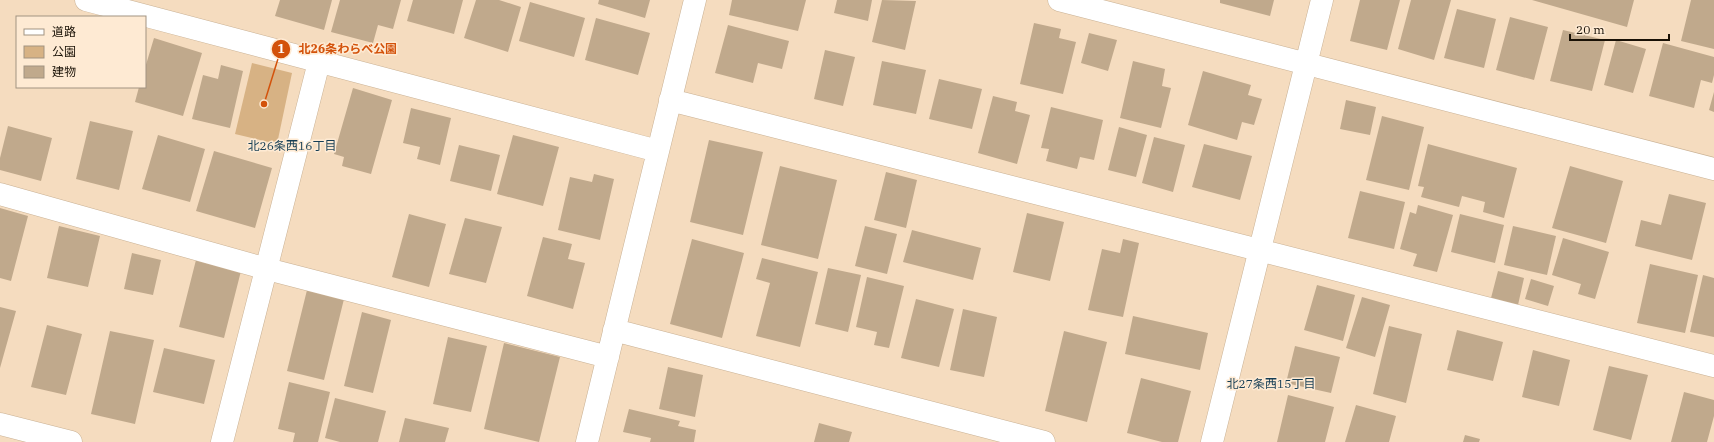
<svg xmlns="http://www.w3.org/2000/svg" width="1714" height="442" font-family="'IBM Plex Serif','Noto Sans JP',serif">
<style>
.green{fill:#d7b284}
.building{fill:#c0a98c}
.lines{fill:none;stroke-linecap:round;stroke-linejoin:round}
.street-casing{stroke:#c9b194;stroke-width:23}
.street{stroke:#fff;stroke-width:22}
.labels{text-anchor:middle;dominant-baseline:central;stroke-width:3;stroke-linejoin:round;paint-order:stroke}
.neighbourhood-label{font-size:12px;fill:#153d54;stroke:#feead3}
.leader{fill:none;stroke:#d3520b;stroke-width:1.5}
.callout-dot{fill:#d3520b;stroke:#feead3;stroke-width:1.5}
.mark-label{font-size:12px;text-anchor:middle;font-weight:bold;fill:#fff}
.callout-label{font-size:12px;text-anchor:middle;font-weight:bold;fill:#d3520b;stroke:#feead3;stroke-width:3;stroke-linejoin:round;paint-order:stroke}
</style>
<rect width="100%" height="100%" fill="#f5dcbf"/>
<path class="green" d="M252 63 292 73 277 144 235 134Z"/>
<path class="building" d="M280 0H332L324 30 275 16Z
M340 0H401L393 29 378 25 373 43 331 32Z
M413 0H463L454 34 407 21Z
M476 0H499L521 7 508 52 464 38Z
M599 0H650L645 18 598 4Z
M732 0H806L798 31 729 15Z
M837 0H872L868 21 834 13Z
M882 0 916 1 905 50 872 42Z
M1220 0H1274L1270 16 1220 3Z
M1360 0H1400L1387 50 1350 41Z
M1411 0H1451L1434 60 1398 49Z
M1532 0H1634L1627 27Z
M1691 0H1714V49L1681 41Z
M530 2 585 18 574 57 519 41Z
M1457 9 1496 19 1484 68 1444 58Z
M1510 17 1548 27 1534 80 1496 70Z
M596 18 650 33 638 75 585 60Z
M1034 23 1061 29 1059 38 1076 42 1063 94 1020 84Z
M728 25 789 41 782 69 758 63 753 83 715 73Z
M1563 30 1605 40 1592 91 1550 81Z
M1089 33 1117 40 1108 71 1081 63Z
M154 38 202 53 183 116 135 102 139 87H145V68Z
M1616 40 1646 49 1633 93 1604 85Z
M1663 43 1714 57V75L1712 83 1701 80 1694 108 1649 96Z
M825 50 855 57 843 106 814 99Z
M882 61 926 70 916 114 873 105Z
M1133 61 1165 69 1162 86 1171 88 1161 128 1120 118Z
M221 65 243 71 230 128 192 119 203 75 218 79Z
M1203 71 1251 85 1248 95 1262 99 1254 125 1242 122 1237 140 1188 125Z
M939 79 982 89 972 129 929 119Z
M353 88 392 100 371 174 342 166 344 157 334 154Z
M1714 92V112L1709 110Z
M993 96 1017 102 1015 111 1030 115 1017 164 978 153Z
M1346 100 1376 107 1370 135 1340 129Z
M1051 107 1103 120 1094 160 1080 157 1077 169 1046 161 1049 149 1041 148Z
M411 108 451 118 440 165 417 159 420 147 403 143Z
M1382 116 1424 127 1409 190 1366 180Z
M90 121 133 131 119 190 76 179Z
M8 126 52 138 41 181 0 170V158Z
M1119 127 1147 135 1136 177 1108 170Z
M158 135 205 149 190 202 142 189Z
M513 135 559 147 543 206 497 194Z
M1154 137 1185 145 1173 192 1142 183Z
M709 140 763 152 743 235 690 222Z
M1204 144 1252 156 1240 200 1192 187Z
M1428 144 1517 168 1504 218 1483 212 1485 202 1462 196 1459 207 1421 197 1424 187 1418 186Z
M459 145 500 155 491 191 450 181Z
M214 151 272 168 255 228 196 211Z
M780 166 837 180 818 259 761 245Z
M1570 166 1623 181 1606 243 1552 228Z
M886 172 917 180 906 228 874 220Z
M594 174 614 179 600 240 558 230 570 177 592 182Z
M1360 191 1405 202 1394 249 1348 238Z
M1669 194 1706 203 1692 260 1635 246 1641 220 1661 225Z
M1418 205 1453 215 1437 272 1413 266 1417 254 1400 249 1410 212 1416 214Z
M0 208 28 216 11 281 0 278Z
M1027 213 1064 222 1050 281 1013 272Z
M409 214 446 224 429 287 392 277Z
M1460 214 1504 225 1495 263 1451 252Z
M465 218 502 227 486 283 449 274Z
M59 226 100 236 88 287 47 278Z
M865 226 897 234 887 274 855 266Z
M1513 226 1556 236 1547 275 1504 265Z
M912 230 981 248 973 280 903 262Z
M543 237 572 244 568 259 585 263 573 309 527 296Z
M1563 238 1609 252 1595 299 1578 294 1581 284 1552 275Z
M692 239 744 253 722 338 670 324Z
M1123 239 1139 243 1123 317 1088 310 1102 249 1120 253Z
M132 253 161 260 153 295 124 289Z
M197 256 242 267 224 338 179 327Z
M762 258 818 272 800 347 756 336 770 283 756 279Z
M1650 264 1698 275 1685 333 1637 323Z
M828 268 861 275 848 332 815 324Z
M1498 271 1524 278 1518 305 1491 298Z
M1703 275 1714 278V337L1690 332Z
M867 277 904 286 889 348 874 345 877 332 856 327Z
M1531 279 1554 286 1548 306 1525 299Z
M1317 285 1355 295 1343 341 1304 330Z
M307 290 344 299 324 380 287 371Z
M1362 297 1390 305 1375 357 1346 348Z
M916 299 954 309 939 367 901 358Z
M0 307 16 311 0 368Z
M963 309 997 317 984 377 950 370Z
M362 312 391 320 373 393 344 386Z
M1133 316 1208 333 1200 370 1125 354Z
M47 325 82 334 66 395 31 387Z
M1389 326 1422 334 1406 403 1373 394Z
M1457 330 1503 342 1493 381 1447 370Z
M110 331 154 340 135 424 91 414Z
M1064 331 1107 342 1087 422 1045 411Z
M448 337 487 346 471 412 433 404Z
M504 343 560 357 539 442 484 429Z
M1295 346 1340 357 1331 393 1286 383Z
M164 348 215 360 204 404 153 392Z
M1533 350 1570 360 1559 406 1522 397Z
M1609 366 1648 375 1631 440 1593 430Z
M668 367 703 375 695 417 659 409Z
M1141 378 1191 391 1178 442H1162L1127 433Z
M289 382 330 392 318 442H293L295 433 278 429Z
M1684 392 1714 400V416L1707 442H1671Z
M1288 395 1334 407 1325 442H1277Z
M335 398 386 411 378 442H340L325 438Z
M1356 405 1396 416 1389 442H1345Z
M629 409 680 421 678 426 696 430 694 442H650L651 438 623 432Z
M405 418 449 428 445 442H399Z
M819 423 852 432 849 442H814Z
M1465 435 1480 439 1479 442H1463Z"/>
<g class="lines">
<defs>
<path id="street" d="M86 0 658 151
M1059 0 1714 169
M670 100 1714 366
M0 194 267 269 608 357
M614 330 1044 442
M0 424 71 442
M222 442 319 62
M587 442 695 0
M1212 442 1322 0"/>
</defs>
<use href="#street" class="street-casing"/>
<use href="#street" class="street"/>
</g>
<g class="labels">
<g class="neighbourhood-label">
<text x="292" y="145">北26条西16丁目</text>
<text x="1271" y="383">北27条西15丁目</text>
</g>
</g>
<path class="leader" d="M264 104L281 49"/>
<g class="callout-dot">
<circle cx="264" cy="104" r="4"/>
<circle cx="281" cy="49" r="10"/>
</g>
<g class="mark-label">
<text x="281" y="53">1</text>
</g>
<g class="callout-label">
<text x="348" y="53">北26条わらべ公園</text>
</g>
<rect x="16" y="16" width="130" height="72" fill="#feead3" stroke="#a29381"/>
<rect x="24" y="29" width="20" height="6" fill="#ffffff" stroke="#a29381"/>
<text x="52" y="36" font-size="12" fill="#191106">道路</text>
<rect x="24" y="46" width="20" height="12" fill="#d7b284" stroke="#a29381"/>
<text x="52" y="56" font-size="12" fill="#191106">公園</text>
<rect x="24" y="66" width="20" height="12" fill="#c0a98c" stroke="#a29381"/>
<text x="52" y="76" font-size="12" fill="#191106">建物</text>
<path d="M1570 34v6h99v-6" fill="none" stroke="#191106" stroke-width="2"/>
<text x="1576" y="34" font-size="12" fill="#191106" stroke="#feead3" stroke-width="3" paint-order="stroke">20 m</text>
</svg>
